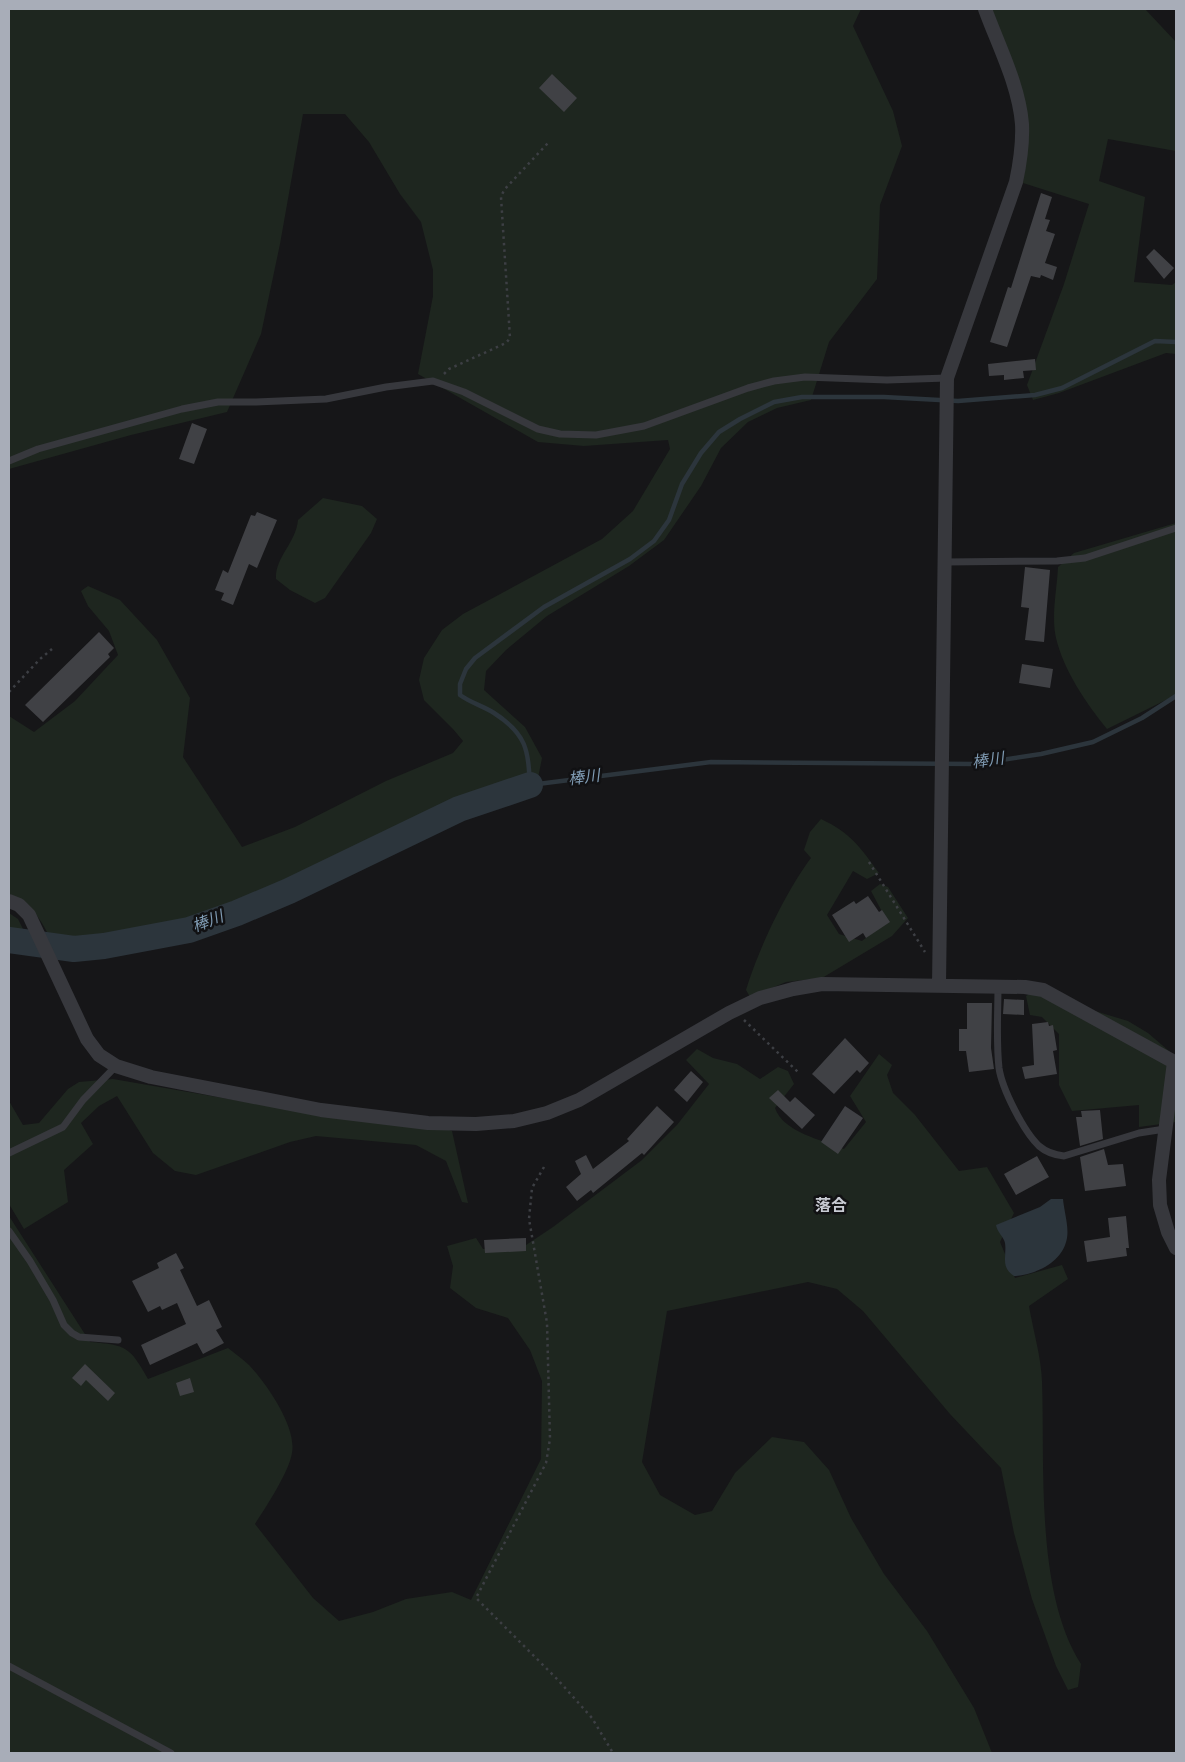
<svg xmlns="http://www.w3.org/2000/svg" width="1185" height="1762" font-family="'Sofia Sans Condensed','Noto Sans JP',sans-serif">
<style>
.green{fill:#1e261f}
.water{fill:#2c353c}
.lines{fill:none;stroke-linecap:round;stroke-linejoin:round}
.stream{stroke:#2c353c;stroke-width:4.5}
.river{stroke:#2c353c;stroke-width:26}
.building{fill:#404145}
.path{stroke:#3d3f44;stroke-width:2.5;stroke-dasharray:2.5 4;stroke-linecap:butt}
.lane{stroke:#37383d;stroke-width:7}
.street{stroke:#37383d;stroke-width:14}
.labels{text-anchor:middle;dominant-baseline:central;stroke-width:5;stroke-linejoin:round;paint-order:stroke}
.water-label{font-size:16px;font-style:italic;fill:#7f9bb3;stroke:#111113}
.neighbourhood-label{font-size:16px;font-weight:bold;fill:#c9ccd4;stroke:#111113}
</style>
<rect width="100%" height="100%" fill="#161618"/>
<path class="green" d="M9 9H861L853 26 893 111 902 146 880 205 877 279 829 342 811 400 777 408 748 422 721 448 701 486 664 540 629 566 547 616 506 650 486 671 484 690 525 727 542 758 538 778 530 789 462 815 412 837 279 905 237 921 145 944 59 957C47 932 37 904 9 894V716L34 732 75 701 118 655 109 631 88 606 81 591 88 586 120 600 157 640 190 698 183 757 242 847 295 827 386 781 453 753 463 741 453 729 424 700 419 680 424 658 442 630 463 614 602 539 633 511 670 449 668 440 584 446 538 442 418 374 433 296V270L421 222 400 194 369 142 345 114H303L280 244 261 334 227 412 131 435 9 469Z
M992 9H1145L1176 42V151L1108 139 1099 181 1145 197 1134 282 1172 285 1176 282V354L1166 353 1059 393 1033 400 1027 385 1064 284 1089 204 1023 183 1027 153Z
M323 498 362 506 377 519 371 533 325 598 315 603 290 590 276 579C275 557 296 543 298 520Z
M1176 523V695L1107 729C1086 703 1064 671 1056 638 1051 616 1057 589 1058 567L1074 553Z
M821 819C851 833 860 847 879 873L867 879 853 871 827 915 839 934 862 941 887 921 871 891 880 884 888 887 908 918 892 936 822 978 786 982 750 997 746 990C758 950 786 891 811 858L804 850 810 832Z
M9 913 18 919 26 935 25 939 9 935Z
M1032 992 1128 1021 1148 1033 1176 1057V1122L1139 1127V1105L1072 1111 1059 1085V1034L1042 1017 1030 1015 1026 996Z
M697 1049 713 1058 737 1064 760 1079 778 1067 788 1071 794 1084 775 1108C783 1132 822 1140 844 1149L866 1122 850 1096 879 1054 892 1065 887 1075 893 1093 915 1115 959 1171 987 1167 1014 1213 1000 1242 1015 1278 1062 1265 1068 1279 1029 1306C1033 1330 1041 1356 1042 1381 1045 1465 1035 1592 1081 1664L1078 1687 1068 1690 1056 1666 1032 1599 1014 1533 1001 1468 950 1414 863 1311 837 1289 808 1282 667 1311 642 1462 660 1495 695 1515 712 1511 735 1473 772 1437 804 1442 829 1470 851 1518 884 1574 927 1631 974 1708 992 1753H9V1216L90 1342C127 1345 130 1347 148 1379L228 1348C235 1354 243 1359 249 1365 266 1383 297 1427 292 1453 289 1472 266 1507 255 1524L313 1598 339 1621 373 1612 406 1599 452 1592 471 1600 541 1459 542 1381 530 1350 508 1318 476 1308 450 1288 453 1266 447 1246 476 1238 483 1249 523 1247 553 1227 642 1160 677 1125 709 1084 686 1060Z
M113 1079 252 1103 444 1128 452 1131 468 1203 462 1202 446 1161 416 1145 316 1136 290 1142 196 1175 175 1171 153 1153 117 1096 99 1106 81 1123 93 1144 64 1170 68 1202 24 1229 9 1204V1101L23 1125 39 1123 68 1089 79 1082Z"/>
<path class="water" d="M1051 1199H1063C1064 1211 1069 1226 1067 1238 1063 1262 1036 1275 1014 1276 1000 1267 1007 1256 1005 1243 1004 1237 997 1232 996 1225L1040 1207Z"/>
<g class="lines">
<path class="stream" d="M1176 342 1155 341 1062 388 1035 395 958 401 884 397H802L774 402 740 419 719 432 701 453 682 484 669 520 654 541 630 559 544 607 475 658 466 669 460 684V695C471 703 483 706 494 713 527 734 528 750 530 785L711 762 975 764 1041 754 1093 742 1142 718 1176 696"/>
<path class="river" d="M9 940 74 949 104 946 189 930 237 913 289 891 459 809 530 785"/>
</g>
<path class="building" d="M552 74 577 98 564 112 539 88Z
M1041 193 1052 197 1045 219 1050 220 1046 231 1055 234 1045 263 1057 267 1053 280 1041 275 1040 278 1031 276 1007 347 990 342 1008 287 1011 288Z
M1154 249 1174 268 1164 279 1146 257Z
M1035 359 1036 370 1023 371 1024 378 1004 380V375L989 376 988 364Z
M192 423 207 429 194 464 179 459Z
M257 512 277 520 257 568 249 564 233 605 221 600 224 593 215 590 223 570 228 573 251 515 255 516Z
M1025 567 1050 570 1044 642 1025 640 1029 608 1021 607Z
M99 632 114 648 108 654 110 657 43 722 25 705Z
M1022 664 1053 669 1050 688 1019 683Z
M868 896 879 912 882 910 890 922 866 938 863 933 849 942 832 915 854 901 856 904Z
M1004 999 1024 1000V1015L1003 1014Z
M967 1003H992L991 1048 994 1069 969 1072 966 1051H959V1029H967Z
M1048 1022 1049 1026 1053 1025 1057 1050 1053 1051 1057 1074 1025 1079 1022 1067 1034 1065 1032 1024Z
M845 1038 869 1063 860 1073 857 1070 834 1094 812 1074Z
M691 1071 703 1082 687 1102 674 1090Z
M778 1090 790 1102 795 1097 815 1115 802 1129 769 1098Z
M657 1106 674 1122 644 1155 642 1153 593 1193 591 1190 577 1201 566 1187 581 1174 575 1161 586 1155 593 1169 629 1141 627 1139Z
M845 1106 863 1118 838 1154 821 1142Z
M1100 1110 1103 1139 1080 1146 1076 1117H1082L1081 1111Z
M1104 1149 1108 1165 1123 1164 1126 1186 1085 1191 1080 1157Z
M1037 1156 1049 1177 1016 1195 1004 1174Z
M1126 1216 1129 1248H1126L1127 1256 1087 1262 1084 1241 1110 1237 1108 1218Z
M526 1238V1251L485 1253 484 1240Z
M176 1253 184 1268 180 1270 197 1306 209 1300 222 1327 216 1330 224 1343 203 1354 197 1343 150 1365 141 1345 186 1324 177 1303 162 1310 160 1306 148 1312 132 1281 159 1268 157 1263Z
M85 1364 115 1393 108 1401 86 1380 81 1386 72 1378Z
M190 1378 194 1392 180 1396 176 1383Z"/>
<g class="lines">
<path class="path" d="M444 374 449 369 506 343 510 338 501 197 504 190 548 143
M9 692 40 659 52 649
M869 862 925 952
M744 1020 799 1073
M544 1167 532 1188 529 1219 547 1323 550 1439 546 1463 476 1598 558 1680 592 1718 613 1753"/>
<path class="lane" d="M9 461 38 449 182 409 218 402H256L326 399 386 387 433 381 464 392 538 429 560 434 596 435 644 426 748 388 774 381 805 377 887 380 947 378
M945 562 1057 561 1085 558 1176 528
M998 986C998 1013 996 1041 999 1068 1002 1089 1024 1132 1039 1146 1046 1152 1054 1155 1064 1156L1139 1133 1165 1129
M9 1153 63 1127 83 1100 116 1066
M9 1231 30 1261 53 1300 64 1325 72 1333 79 1337 118 1340
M9 1666 171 1753"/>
<path class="street" d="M9 901 19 905 29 915 87 1039 99 1055 116 1066 151 1077 321 1110 428 1123 476 1124 514 1121 547 1113 579 1100 729 1013 760 998 793 989 822 984 1025 987 1043 990 1176 1063
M939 985 947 378 1016 182C1020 163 1023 144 1022 124 1019 85 998 45 985 9
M1174 1062 1159 1180 1160 1205 1168 1232 1176 1248"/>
</g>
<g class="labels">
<g class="water-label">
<text transform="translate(988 761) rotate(-8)">棒川</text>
<text transform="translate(584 778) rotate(-7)">棒川</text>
<text transform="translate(208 922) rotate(-21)">棒川</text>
</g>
<g class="neighbourhood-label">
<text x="831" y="1206">落合</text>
</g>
</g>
<rect width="1185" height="1762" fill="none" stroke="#a8adb8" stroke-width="20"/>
</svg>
